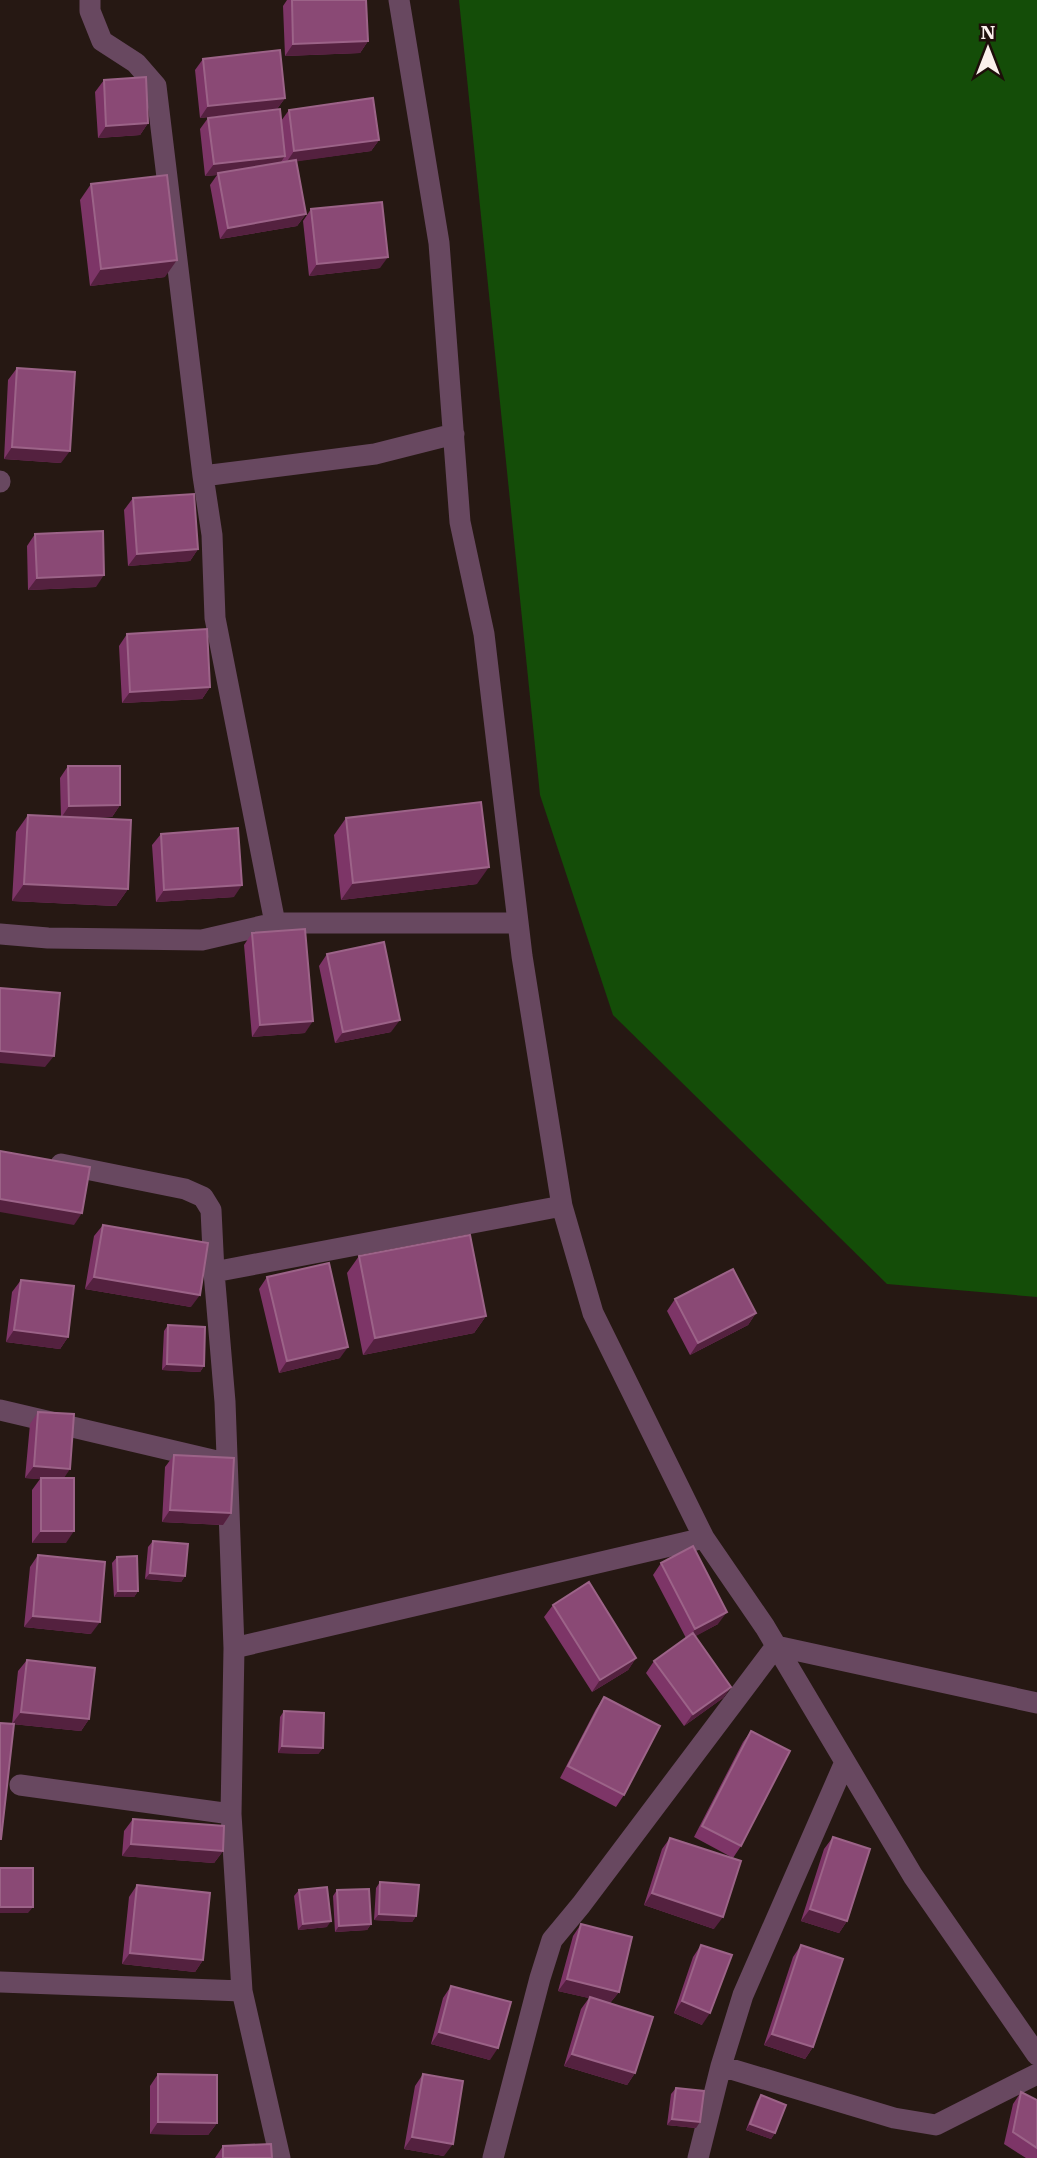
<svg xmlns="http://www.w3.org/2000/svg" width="1037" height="2158" font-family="'IBM Plex Serif',serif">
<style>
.green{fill:#144d08}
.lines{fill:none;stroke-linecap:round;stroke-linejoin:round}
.minor{stroke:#684860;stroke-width:21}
.wall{fill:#7d3567}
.shaded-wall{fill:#54213f}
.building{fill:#8a4975;stroke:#9c6388;stroke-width:2}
</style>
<rect width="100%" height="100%" fill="#261813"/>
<path class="green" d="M459 0H1037V1297L887 1284 613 1015 540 795Z"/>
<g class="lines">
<path class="minor" d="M90 0V11L102 41 136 63 156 86 203 476 375 454 454 434
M399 0 439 243 460 522 484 634 522 956 562 1206 593 1313 704 1538 765 1627 913 1876 1037 2055
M203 476 212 535 215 618 275 923
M0 482V481
M0 934 48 938 202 940 275 923H518
M61 1164 185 1189 203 1197 211 1210 214 1272 225 1402 234 1648 231 1814 242 1991 280 2158
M214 1272 562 1206
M0 1410 221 1462
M234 1648 704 1538
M20 1785 231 1814
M0 1982 242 1991
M721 2066 894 2118 936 2125 1037 2074
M493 2158 540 1978 552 1940 581 1905 776 1646 1037 1703
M698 2158 721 2066 743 1995 845 1762"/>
</g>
<path class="wall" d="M287 0H366L368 41 360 53 285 56 283 6Z
M203 59 285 98 277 109 200 118 195 70Z
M104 80 148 123 140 135 98 138 95 92Z
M289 110 379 140 371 151 296 161 306 214 297 226 220 239 210 185 217 175 205 176 200 129 208 118 281 121Z
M91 184 165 277 90 286 80 200Z
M311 209 380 268 309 276 303 221Z
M17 368 61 463 4 459 8 380Z
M133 498 198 549 190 561 128 566 124 510Z
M35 534 96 587 28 590 27 546Z
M127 634 210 687 202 699 122 703 119 646Z
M68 766 120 805 112 817 75 818 128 889 116 906 12 901 16 832 28 815 61 817 60 778Z
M346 818 477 884 341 900 334 835Z
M161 834 234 897 156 902 152 845Z
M252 933 305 1033 252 1037 244 945Z
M327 954 391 1032 335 1043 319 966Z
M103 1225 191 1307 85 1289 94 1236Z
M359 1256 486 1316 474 1333 363 1355 347 1273Z
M267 1277 340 1358 279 1373 259 1289Z
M21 1280 68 1337 60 1349 6 1342 12 1292Z
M675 1299 756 1313 748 1325 690 1355 667 1311Z
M168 1325 204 1366 200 1372 162 1370 164 1331Z
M38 1412 64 1478 66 1543H32V1490L40 1479 25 1478 30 1424Z
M174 1455 231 1513 223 1525 162 1522 165 1467Z
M153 1541 185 1576 181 1582 145 1579 148 1547Z
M38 1555 91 1634 24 1627 30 1567Z
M117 1557 138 1591 134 1597H114L112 1563Z
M661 1563 718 1624 695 1636 731 1687 723 1698 684 1726 646 1673 654 1661 686 1638 653 1575Z
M553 1605 636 1658 628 1670 592 1692 544 1617Z
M27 1660 89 1719 81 1731 12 1724 18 1671Z
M604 1697 624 1795 616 1807 560 1778 596 1709Z
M284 1711 323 1748 318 1754 278 1753 280 1717Z
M751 1731 741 1846 733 1858 694 1837 743 1742Z
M133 1819 223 1851 214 1863 122 1856 124 1831Z
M833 1837 847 1921 839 1933 801 1921 824 1849Z
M670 1838 714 1929 644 1905 662 1849Z
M380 1882 416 1916 412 1922 374 1920 376 1888Z
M137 1885 203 1960 195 1972 122 1964 129 1897Z
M299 1890 327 1927 298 1930 294 1896Z
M337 1890 371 1924 367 1930 335 1932 333 1896Z
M581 1924 619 1992 610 2003 635 2073 627 2085 564 2066 581 2009 589 1998 558 1991 573 1936Z
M701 1945 702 2025 674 2013 693 1957Z
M801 1945 813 2047 805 2059 764 2045 793 1957Z
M451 1986 490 2060 431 2044 443 1998Z
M158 2074 217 2123 208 2135 150 2134V2086Z
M423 2074 444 2156 404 2149 415 2086Z
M676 2088 696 2128 667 2125 671 2094Z
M1021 2092 1037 2100V2158H1026L1004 2144 1013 2104Z
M761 2095 775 2133 771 2139 746 2130 757 2101Z
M223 2146 272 2158H215Z"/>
<path class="shaded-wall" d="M368 41 360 53 285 56 293 44Z
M285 98 277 109 200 118 208 106Z
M148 123 140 135 98 138 106 126Z
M379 140 371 151 286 163 294 151Z
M285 156 277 168 218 173 217 175 205 176 214 164Z
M306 214 297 226 220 239 228 228Z
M388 257 380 268 309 276 317 264Z
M177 260 165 277 90 286 101 269Z
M12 447 70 451 61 463 4 459Z
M198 549 190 561 128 566 137 554Z
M104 575 96 587 28 590 37 578Z
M210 687 202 699 122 703 130 692Z
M120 805 112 817 61 818 69 806Z
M489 867 477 884 341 900 353 883Z
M24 884 128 889 116 906 12 901Z
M242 885 234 897 156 902 164 890Z
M400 1020 391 1032 335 1043 343 1032Z
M313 1021 305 1033 252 1037 260 1025Z
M0 1051 54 1056 45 1067 0 1063Z
M0 1199 82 1213 74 1225 0 1212Z
M94 1277 200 1295 191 1307 85 1289Z
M756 1313 748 1325 690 1355 698 1343Z
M486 1316 474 1333 363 1355 375 1338Z
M14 1330 68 1337 60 1349 6 1342Z
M348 1347 340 1358 279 1373 287 1361Z
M167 1364 204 1366 200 1372 162 1370Z
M34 1466 70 1469 62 1481 25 1478Z
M170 1510 231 1513 223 1525 162 1522Z
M41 1531H74L66 1543H32Z
M150 1573 185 1576 181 1582 145 1579Z
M118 1591H138L134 1597H114Z
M727 1612 718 1624 687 1641 695 1629Z
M33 1616 100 1622 91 1634 24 1627Z
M636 1658 628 1670 592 1692 600 1680Z
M731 1687 723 1698 684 1726 693 1714Z
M21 1712 89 1719 81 1731 12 1724Z
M282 1746 323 1748 318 1754 278 1753Z
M131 1844 223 1851 214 1863 122 1856Z
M652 1893 723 1917 714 1929 644 1905Z
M0 1907H33L28 1913H0Z
M810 1909 847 1921 839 1933 801 1921Z
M379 1914 416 1916 412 1922 374 1920Z
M331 1921 327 1927 298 1930 303 1924Z
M371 1924 367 1930 335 1932 339 1926Z
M130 1953 203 1960 195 1972 122 1964Z
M567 1979 619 1992 610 2003 558 1991Z
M682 2001 710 2013 702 2025 674 2013Z
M439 2032 498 2048 490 2060 431 2044Z
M772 2034 813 2047 805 2059 764 2045Z
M572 2054 635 2073 627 2085 564 2066Z
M672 2119 700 2122 696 2128 667 2125Z
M158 2122 217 2123 208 2135 150 2134Z
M750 2124 775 2133 771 2139 746 2130Z
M412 2137 453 2144 444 2156 404 2149Z"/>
<path class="building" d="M292 0H366L368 41 293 44Z
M280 50 285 98 208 106 203 59Z
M146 77 148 123 106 126 104 80Z
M373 98 379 140 294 151 289 110Z
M280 109 285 156 214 164 208 118Z
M296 160 306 214 228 228 218 173Z
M167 175 177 260 101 269 91 184Z
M382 202 388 257 317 264 311 209Z
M17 368 75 372 70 451 12 447Z
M194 494 198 549 137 554 133 498Z
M103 531 104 575 37 578 35 534Z
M207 629 210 687 130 692 127 634Z
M68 766H120V805L69 806Z
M481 802 489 867 353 883 346 818Z
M28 815 131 820 128 889 24 884Z
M238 828 242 885 164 890 161 834Z
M305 929 313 1021 260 1025 252 933Z
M384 942 400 1020 343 1032 327 954Z
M0 988 60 993 54 1056 0 1051Z
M0 1151 90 1167 82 1213 0 1199Z
M103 1225 208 1243 200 1295 94 1277Z
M470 1235 486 1316 375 1338 359 1256Z
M329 1263 348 1347 287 1361 267 1277Z
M733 1269 756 1313 698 1343 675 1299Z
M21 1280 74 1286 68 1337 14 1330Z
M168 1325 205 1327 204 1366 167 1364Z
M38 1412 74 1414 70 1469 34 1466Z
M174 1455 234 1458 231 1513 170 1510Z
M41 1478H74V1531H41Z
M153 1541 188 1544 185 1576 150 1573Z
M693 1546 727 1612 695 1629 661 1563Z
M38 1555 105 1562 100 1622 33 1616Z
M137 1556 138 1591H118L117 1557Z
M589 1582 636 1658 600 1680 553 1605Z
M693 1633 731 1687 693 1714 654 1661Z
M27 1660 95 1668 89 1719 21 1712Z
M604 1697 660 1726 624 1795 568 1766Z
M284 1711 324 1713 323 1748 282 1746Z
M0 1723 14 1724 1 1839H0Z
M751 1731 790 1751 741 1846 702 1826Z
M133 1819 224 1826 223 1851 131 1844Z
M833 1837 870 1849 847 1921 810 1909Z
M670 1838 741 1861 723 1917 652 1893Z
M0 1868H33V1907H0Z
M380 1882 419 1885 416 1916 379 1914Z
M137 1885 210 1893 203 1960 130 1953Z
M327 1887 331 1921 303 1924 299 1890Z
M369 1889 371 1924 339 1926 337 1890Z
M581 1924 632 1937 619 1992 567 1979Z
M701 1945 732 1955 710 2013 682 2001Z
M801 1945 843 1959 813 2047 772 2034Z
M451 1986 511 2002 498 2048 439 2032Z
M590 1997 653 2017 635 2073 572 2054Z
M158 2074 217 2075V2123L158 2122Z
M423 2074 463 2081 453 2144 412 2137Z
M676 2088 704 2091 700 2122 672 2119Z
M1021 2092 1037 2100V2148L1013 2132Z
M761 2095 786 2105 775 2133 750 2124Z
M271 2144 272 2158H223V2146Z"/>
<g transform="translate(988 49)" stroke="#1d0f0a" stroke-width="5" paint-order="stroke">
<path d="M0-5L12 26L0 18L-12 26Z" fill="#fbf0ec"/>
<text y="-10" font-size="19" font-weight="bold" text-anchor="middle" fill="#fbf0ec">N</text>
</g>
</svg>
